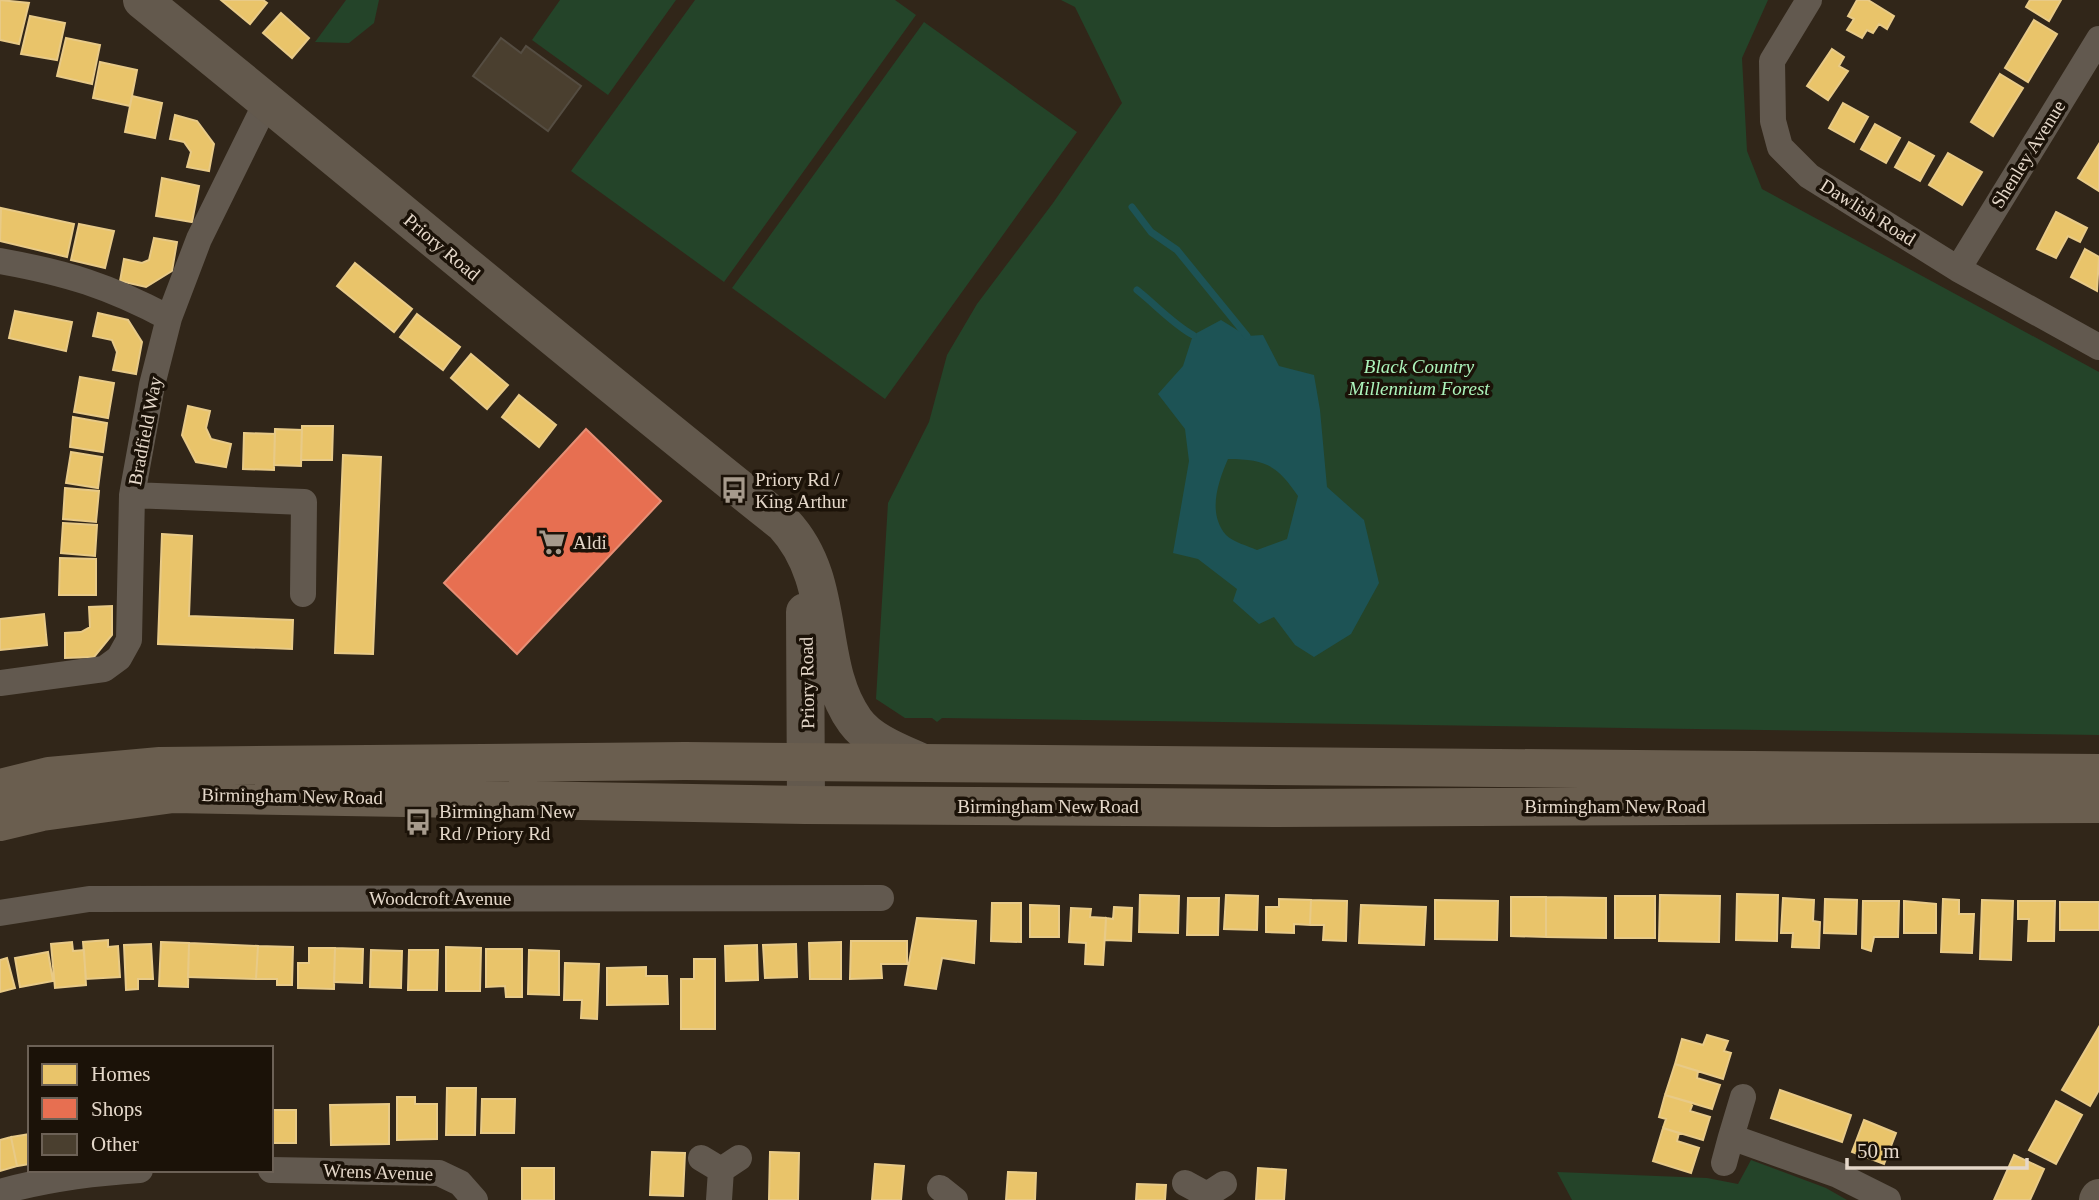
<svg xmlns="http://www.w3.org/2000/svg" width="2099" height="1200" font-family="'Times New Roman',serif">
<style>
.green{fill:#244429}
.water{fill:#1d5355;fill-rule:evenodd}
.homes{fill:#e9c46a;stroke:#e8ca87;stroke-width:2}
.shops{fill:#e76f51;stroke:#e68e75;stroke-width:2}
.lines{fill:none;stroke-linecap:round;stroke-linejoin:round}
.stream{stroke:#1d5355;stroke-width:7}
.building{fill:#4a3f2f;stroke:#554d42;stroke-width:2}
.street{stroke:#62594f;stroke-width:26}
.primary{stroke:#63594d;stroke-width:38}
.highway{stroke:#6a5e4f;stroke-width:38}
.labels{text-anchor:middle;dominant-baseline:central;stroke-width:7;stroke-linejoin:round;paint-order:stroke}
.street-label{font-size:19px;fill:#e5d8ca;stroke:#1b1208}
.park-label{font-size:19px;font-style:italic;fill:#acf4bb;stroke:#1b1208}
.poi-label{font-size:19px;fill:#e5d8ca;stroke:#1b1208;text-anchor:start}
</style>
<rect width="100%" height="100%" fill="#312619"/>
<path class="green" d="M346 0H379L374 23 349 43 315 42Z
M560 0H676L608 95 532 40Z
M695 0H895L916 15 724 282 571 171Z
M1061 0H1768L1742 58 1747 151 1762 189 2099 372V735L942 718 937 722 932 718H905L876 699 888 503 929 422 947 355 977 304 1053 203 1122 103 1075 7Z
M924 22 1077 132 885 399 732 288Z
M1751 1160 1826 1188 1847 1200H1572L1557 1172 1707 1178 1738 1184Z"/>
<path class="water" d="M1221 320 1247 336 1263 335 1279 366 1314 375 1320 410 1327 487 1364 520 1379 583 1351 634 1314 657 1295 645 1274 617 1259 624 1233 601 1237 589 1198 559 1173 553 1189 461 1185 429 1158 394 1183 366 1193 335ZM1228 459C1265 459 1277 465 1298 496L1287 539 1257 550C1248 546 1233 542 1226 535 1207 513 1218 482 1228 459Z"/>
<path class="homes" d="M0 0 29 3 19 44 0 40Z
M221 0H263L267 3 250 24Z
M1857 0H1868L1894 16 1887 29 1879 24 1873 33 1867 30 1862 38 1847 30 1854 19 1848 16Z
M2030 0H2061L2049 21 2026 7Z
M281 13 309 38 292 58 263 33Z
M30 16 65 23 57 60 21 54Z
M2034 20 2057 34 2028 82 2005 68Z
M66 38 100 45 92 84 57 76Z
M1832 49 1844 57 1839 66 1848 71 1828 100 1807 86Z
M100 62 137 70 130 106 93 98Z
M2000 74 2023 88 1993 136 1971 122Z
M132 96 162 103 155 138 125 132Z
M1843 103 1868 117 1854 142 1829 128Z
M175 115 197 121 214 144 209 171 187 167 191 152 184 142 170 139Z
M1875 124 1900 138 1886 163 1861 149Z
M1909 142 1934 156 1920 181 1895 167Z
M2099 144V191L2078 178Z
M1948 153 1982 172 1962 205 1929 185Z
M162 178 199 186 192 222 156 216Z
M1 208 74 224 67 257 0 241Z
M2056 212 2087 228 2080 242 2068 236 2056 258 2037 249Z
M79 224 114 231 105 268 71 260Z
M154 238 177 242 172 271 146 287 120 281 124 259 142 263 149 260Z
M2085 249 2099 257 2097 291 2071 277Z
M355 263 412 309 394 332 337 286Z
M15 311 72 322 66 351 9 338Z
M98 313 128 320 142 342 136 374 113 370 117 352 112 340 93 336Z
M417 314 460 347 443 370 400 337Z
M471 354 508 385 487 409 451 378Z
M80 377 114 383 108 418 74 412Z
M519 395 556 425 539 447 502 417Z
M188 406 210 411 206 428 211 439 231 444 226 467 196 462 182 435Z
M73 417 107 423 103 452 70 447Z
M302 426H333L332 460H301Z
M275 429 302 430 301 466 274 465Z
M244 433 275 434 274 470 243 469Z
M71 452 102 457 98 488 66 483Z
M343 455 381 457 373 654 335 653Z
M65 488 99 491 96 522 63 519Z
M63 523 97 525 95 556 61 553Z
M162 534 192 536 189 616 293 620 292 649 158 644Z
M60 558 96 559V595H59Z
M112 606V635L94 657 65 658V633L81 632 90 627 89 607Z
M44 614 47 645 0 650V619Z
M1737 894 1778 895 1777 941 1736 940Z
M1140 895 1179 896 1178 933 1139 932Z
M1226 895 1258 896 1257 930 1224 929Z
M1660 895 1720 896 1719 942 1659 941Z
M1615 896H1655V938H1615Z
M1511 897H1546V937L1511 936Z
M1546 897 1606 898V938L1546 937Z
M1188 898H1219L1218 935H1187Z
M1783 898 1814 900 1813 921 1820 922 1819 948 1792 947 1793 933H1781Z
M1279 899 1311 900 1310 925 1294 924V933L1266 932V907H1279Z
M1825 899 1857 900 1856 934 1824 933Z
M1943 899 1959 900V914H1974L1972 953 1941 952Z
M1311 900 1347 901 1346 941 1323 940 1324 925H1310Z
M1435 900 1498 901 1497 940 1435 939Z
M1982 900 2013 901 2011 960 1980 959Z
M1863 901H1899L1898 937H1874L1871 951 1862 948Z
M1904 901 1936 904V933H1904Z
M2018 901H2055L2054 941H2028L2029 919H2018Z
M2060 902H2099V930H2060Z
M992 903H1021V942L991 941Z
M1030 905 1059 906V937H1030Z
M1361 905 1426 907 1424 945 1359 943Z
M1114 907 1132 908 1131 941 1105 940 1106 918 1113 919Z
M1071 908 1091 909 1090 917 1106 918 1103 965 1085 964 1086 943 1069 942Z
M917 918 976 921 974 963 942 958 936 989 905 985Z
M108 940V947L118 946 120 977 86 979 83 942Z
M851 941H907V964H881L882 978 850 979Z
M72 942 73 951 84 950 86 985 55 988 51 944Z
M161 942 189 943 188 987 159 986Z
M841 942V979H810L809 943Z
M189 943 258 946 256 979 188 977Z
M151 944 153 979H138V989L126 990 124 945Z
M796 944 797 977 765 978 763 945Z
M757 945 758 980 726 981 725 946Z
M258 946 293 947 292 985H277V979H256Z
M446 947 481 948 480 991H446Z
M309 948H335L334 989 298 988V963H309Z
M335 948 363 949 362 983 334 982Z
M486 949H522V997H506L505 986 486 987Z
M371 950 402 951 401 988 370 987Z
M409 950H438L437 990H408Z
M529 950 559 951V995L528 994Z
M48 952 53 981 20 987 15 958Z
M7 958 15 988 0 992V960Z
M694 959H715V1029H681V979H694Z
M565 963 599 964 597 1019 581 1018 582 1000H564Z
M646 967V976H667L668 1004 607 1005V968Z
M2099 1027V1090L2090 1106 2062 1090Z
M1707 1035 1728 1041 1724 1051 1731 1053 1723 1079 1675 1064 1682 1039 1703 1045Z
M1675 1064 1698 1071 1697 1078 1720 1085 1712 1109 1665 1095Z
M447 1088H476L475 1135H446Z
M1780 1090 1851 1115 1842 1142 1771 1118Z
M1665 1095 1693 1103 1690 1111 1710 1117 1703 1140 1663 1128 1666 1119 1659 1117Z
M397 1097H415V1104H437V1139L397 1140Z
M482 1099H515L514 1133H481Z
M2056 1101 2082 1115 2056 1164 2029 1150Z
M389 1104V1144L331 1145 330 1105Z
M271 1110H296V1143H271Z
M1864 1120 1896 1133 1884 1164 1852 1152Z
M1663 1128 1679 1133 1677 1141 1699 1148 1691 1173 1653 1161Z
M30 1134V1164L17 1166 11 1137Z
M11 1137 17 1166 0 1171V1140Z
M652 1152 685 1153 683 1196 650 1195Z
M770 1152 799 1153 798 1200H769Z
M2014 1155 2044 1169 2030 1200H1994Z
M875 1164 904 1166 901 1200H872Z
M522 1168H554V1200H522Z
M1258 1168 1286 1170 1284 1200H1256Z
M1008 1172 1036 1173 1035 1200H1006Z
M1137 1184 1166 1185 1165 1200H1136Z"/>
<path class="shops" d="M586 429 661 501 517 654 444 583Z"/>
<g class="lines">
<path class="stream" d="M1132 207 1151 232 1177 250 1247 336
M1137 290C1156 305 1173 324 1193 335"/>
</g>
<path class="building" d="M501 38 521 53 526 46 581 86 548 131 473 76Z"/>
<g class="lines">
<path class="street" d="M1809 0 1772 61 1773 121 1780 147 1809 176 1958 269 2099 347
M0 261C67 273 109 286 169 318
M1958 269 2099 39
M132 495 304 502 303 594
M0 683 104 669 119 658 129 640 132 495 152 385 169 318 199 239 267 101
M0 913 89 899 881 898
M1731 1137 1743 1097
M701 1158 721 1170 739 1158
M1724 1163 1731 1137 1838 1175 1888 1200
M271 1170 439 1173 460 1183 475 1200
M1185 1183 1207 1195 1224 1184
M940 1188 955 1200
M0 1192C46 1179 92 1173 140 1170
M719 1200 721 1170"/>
<path class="primary" d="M142 0C357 174 568 352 784 524 838 582 814 664 855 721 870 742 901 753 923 763
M805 612 806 805
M2098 1200 2099 1198"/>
<path class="highway" d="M0 788 49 776 160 766 685 761 2099 773
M0 822 42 812 173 794 806 805 1280 808 2099 804"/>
</g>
<defs>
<symbol id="bus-bare" viewBox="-9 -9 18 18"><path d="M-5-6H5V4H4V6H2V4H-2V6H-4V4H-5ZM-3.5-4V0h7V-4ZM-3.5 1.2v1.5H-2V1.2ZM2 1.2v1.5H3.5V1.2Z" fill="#a69a8c" stroke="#1b1208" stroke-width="2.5" paint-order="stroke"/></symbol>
<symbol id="supermarket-bare" viewBox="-9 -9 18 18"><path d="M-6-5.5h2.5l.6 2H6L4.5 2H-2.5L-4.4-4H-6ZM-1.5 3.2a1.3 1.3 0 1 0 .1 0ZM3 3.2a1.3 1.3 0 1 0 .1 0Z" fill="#a69a8c" stroke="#1b1208" stroke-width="2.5" paint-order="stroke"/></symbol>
</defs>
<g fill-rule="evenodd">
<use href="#bus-bare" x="715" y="471" width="38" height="38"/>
<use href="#supermarket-bare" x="533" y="523" width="38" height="38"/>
<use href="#bus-bare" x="399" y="803" width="38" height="38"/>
</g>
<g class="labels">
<g class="street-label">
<text transform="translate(2028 154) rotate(-58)">Shenley Avenue</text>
<text transform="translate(1868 212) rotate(32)">Dawlish Road</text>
<text transform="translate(442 247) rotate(40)">Priory Road</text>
<text transform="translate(145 431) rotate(-79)">Bradfield Way</text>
<text transform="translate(807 683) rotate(-91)">Priory Road</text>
<text transform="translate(292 796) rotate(1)">Birmingham New Road</text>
<text x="1048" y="806">Birmingham New Road</text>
<text x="1615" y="806">Birmingham New Road</text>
<text x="440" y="898">Woodcroft Avenue</text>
<text transform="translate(378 1172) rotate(2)">Wrens Avenue</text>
</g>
<g class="park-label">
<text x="1419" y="366">Black Country<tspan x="1419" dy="22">Millennium Forest</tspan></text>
</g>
<g class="poi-label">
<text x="755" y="479">Priory Rd /<tspan x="755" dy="22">King Arthur</tspan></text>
<text x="573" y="542">Aldi</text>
<text x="439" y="811">Birmingham New<tspan x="439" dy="22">Rd / Priory Rd</tspan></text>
</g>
</g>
<rect x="28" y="1046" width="245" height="126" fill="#1b1208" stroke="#6c6156" stroke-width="2"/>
<rect x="42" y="1064" width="35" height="21" fill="#e9c46a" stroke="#6c6156" stroke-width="2"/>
<text x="91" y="1081" font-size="21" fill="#e5d8ca">Homes</text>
<rect x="42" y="1098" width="35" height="21" fill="#e76f51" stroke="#6c6156" stroke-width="2"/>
<text x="91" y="1116" font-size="21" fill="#e5d8ca">Shops</text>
<rect x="42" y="1134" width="35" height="21" fill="#4a3f2f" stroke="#6c6156" stroke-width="2"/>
<text x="91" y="1151" font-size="21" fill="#e5d8ca">Other</text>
<path d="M1847 1158v10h180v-10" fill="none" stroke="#e5d8ca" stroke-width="3.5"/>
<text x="1857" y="1158" font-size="21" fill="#e5d8ca" stroke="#1b1208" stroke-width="5" paint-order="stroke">50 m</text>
</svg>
